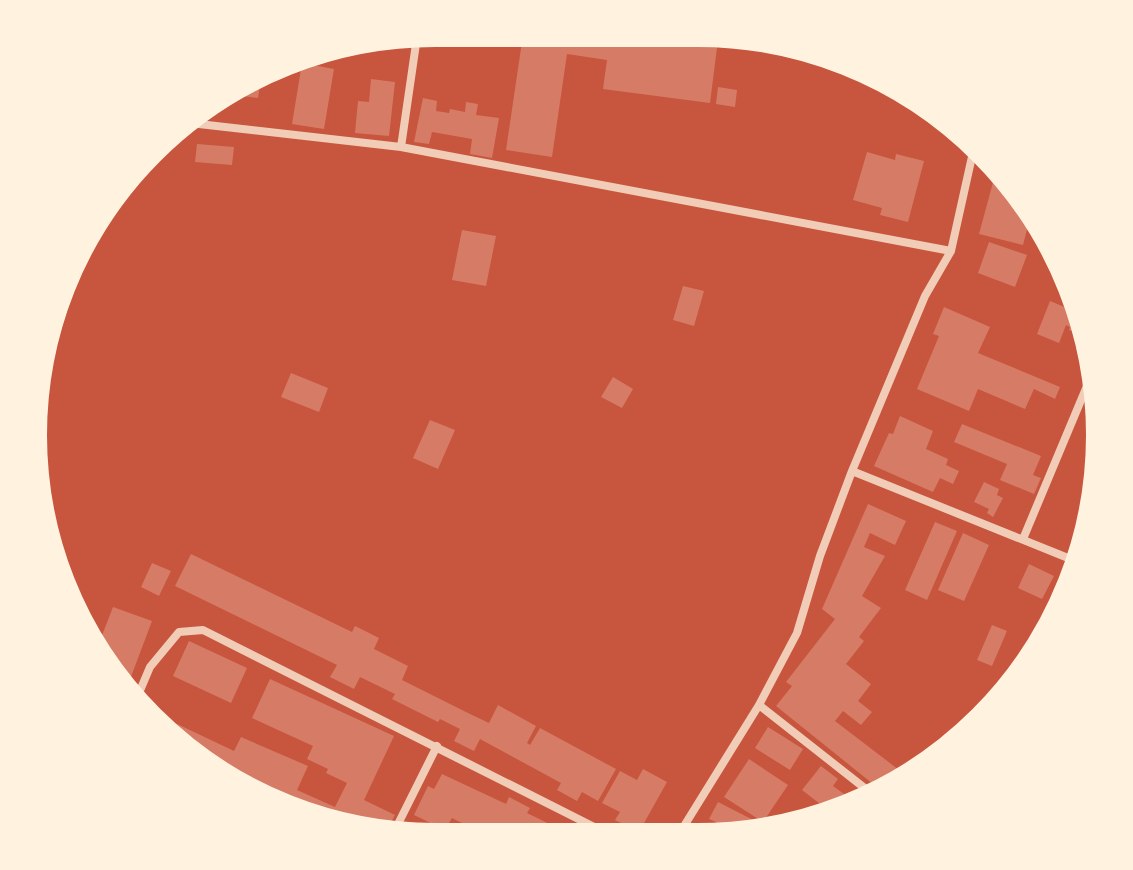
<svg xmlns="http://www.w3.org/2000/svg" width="1133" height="870" font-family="Manrope,sans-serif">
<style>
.building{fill:#d67c66}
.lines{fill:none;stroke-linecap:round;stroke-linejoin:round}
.minor{stroke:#f1ccb7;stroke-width:8}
.rim{fill:none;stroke:#fff3e0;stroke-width:10}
</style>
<rect width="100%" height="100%" fill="#c8553d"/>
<path class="building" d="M524 28 724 29 738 31 736 43 718 40 710 103 603 89 607 60 567 54 552 157 506 150Z
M302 63 334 69 324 129 292 124Z
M262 70 258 98 218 93 231 83Z
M371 79 395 82 389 136 355 133 358 101 369 102Z
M718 87 737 90 735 107 716 104Z
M423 98 437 101 436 111 449 113 450 109 465 112 466 102 478 104 476 115 499 118 492 158 470 154 472 139 432 132 429 144 414 142Z
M210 99 209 114 192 113 203 104Z
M197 144 234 147 232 165 195 162Z
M867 152 895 160 896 154 924 161 908 222 880 215 882 208 853 200Z
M995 175 1007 178 1033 206 1023 245 979 234Z
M462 230 496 236 486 286 452 280Z
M989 242 1027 255 1015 287 978 273Z
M683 286 704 291 694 326 673 320Z
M1050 301 1079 313 1089 337 1069 330 1070 327 1066 325 1059 343 1037 334Z
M944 307 990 327 978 353 1060 387 1055 399 1034 389 1025 409 978 389 969 411 917 389 939 336 933 334Z
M291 373 328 388 319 412 281 397Z
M613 377 633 389 622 408 601 397Z
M900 416 933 431 926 449 948 459 946 465 959 471 953 484 940 478 933 492 874 466 889 433 893 434Z
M430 420 455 430 438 469 413 458Z
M962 424 1041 456 1033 475 1041 478 1034 494 1000 480 1007 464 954 442Z
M984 482 999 489 997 495 1003 498 993 517 987 513 989 509 974 502Z
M868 504 906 521 895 545 870 533 864 547 885 556 862 596 881 608 859 637 864 641 846 664 871 684 858 701 872 712 861 725 843 711 835 721 899 770 883 792 776 706 792 686 786 682 835 619 822 609Z
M935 522 957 531 927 600 905 590Z
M963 533 989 545 964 601 938 590Z
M191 554 352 632 355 626 379 638 374 649 408 666 402 680 468 713 489 723 498 705 536 726 527 743 530 745 540 728 616 769 598 801 582 792 577 801 557 790 561 783 480 739 474 751 454 741 460 729 440 719 438 722 392 699 395 694 360 677 354 689 330 677 337 665 175 586Z
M152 563 171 571 159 596 141 587Z
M1029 564 1054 576 1042 599 1018 588Z
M113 607 152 621 126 690 94 656Z
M992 625 1007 631 992 666 977 660Z
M189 641 247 668 231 703 173 676Z
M270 679 394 736 364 800 395 815 383 838 336 828 289 806 287 812 209 774 154 718 171 726 173 722 234 751 241 737 308 766 297 790 335 807 347 783 326 773 328 769 307 759 313 746 252 718Z
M768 727 803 749 790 770 755 748Z
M950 735 958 740 945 753 941 751Z
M749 759 788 785 763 822 724 797Z
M821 766 838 779 833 786 858 804 855 807 837 817 802 790Z
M643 769 667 782 639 832 615 820 620 812 602 803 620 771 637 780Z
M442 774 506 804 509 797 530 808 527 813 580 839 489 838 490 837 452 818 445 830 414 815 428 786 434 789Z
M718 802 767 827 763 836 751 839H708L716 822 709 819Z
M417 830 437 838H413Z"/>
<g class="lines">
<path class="minor" d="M181 122 401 147 951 251
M401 147 418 30
M852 471 1078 562
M1023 539 1097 362
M136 700 150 667 179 632 203 630 618 839
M759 705 876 797
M391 838 437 746
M676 839 759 705 797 633 820 556 852 471 925 296 951 251 975 143"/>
</g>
<path d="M0 0H1133V870H0ZM435 42H698A393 393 0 0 1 1091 435V435A393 393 0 0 1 698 828H435A393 393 0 0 1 42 435V435A393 393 0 0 1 435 42Z" fill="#fff3e0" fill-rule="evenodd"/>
<path class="rim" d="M435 42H698A393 393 0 0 1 1091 435V435A393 393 0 0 1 698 828H435A393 393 0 0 1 42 435V435A393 393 0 0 1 435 42Z"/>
</svg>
